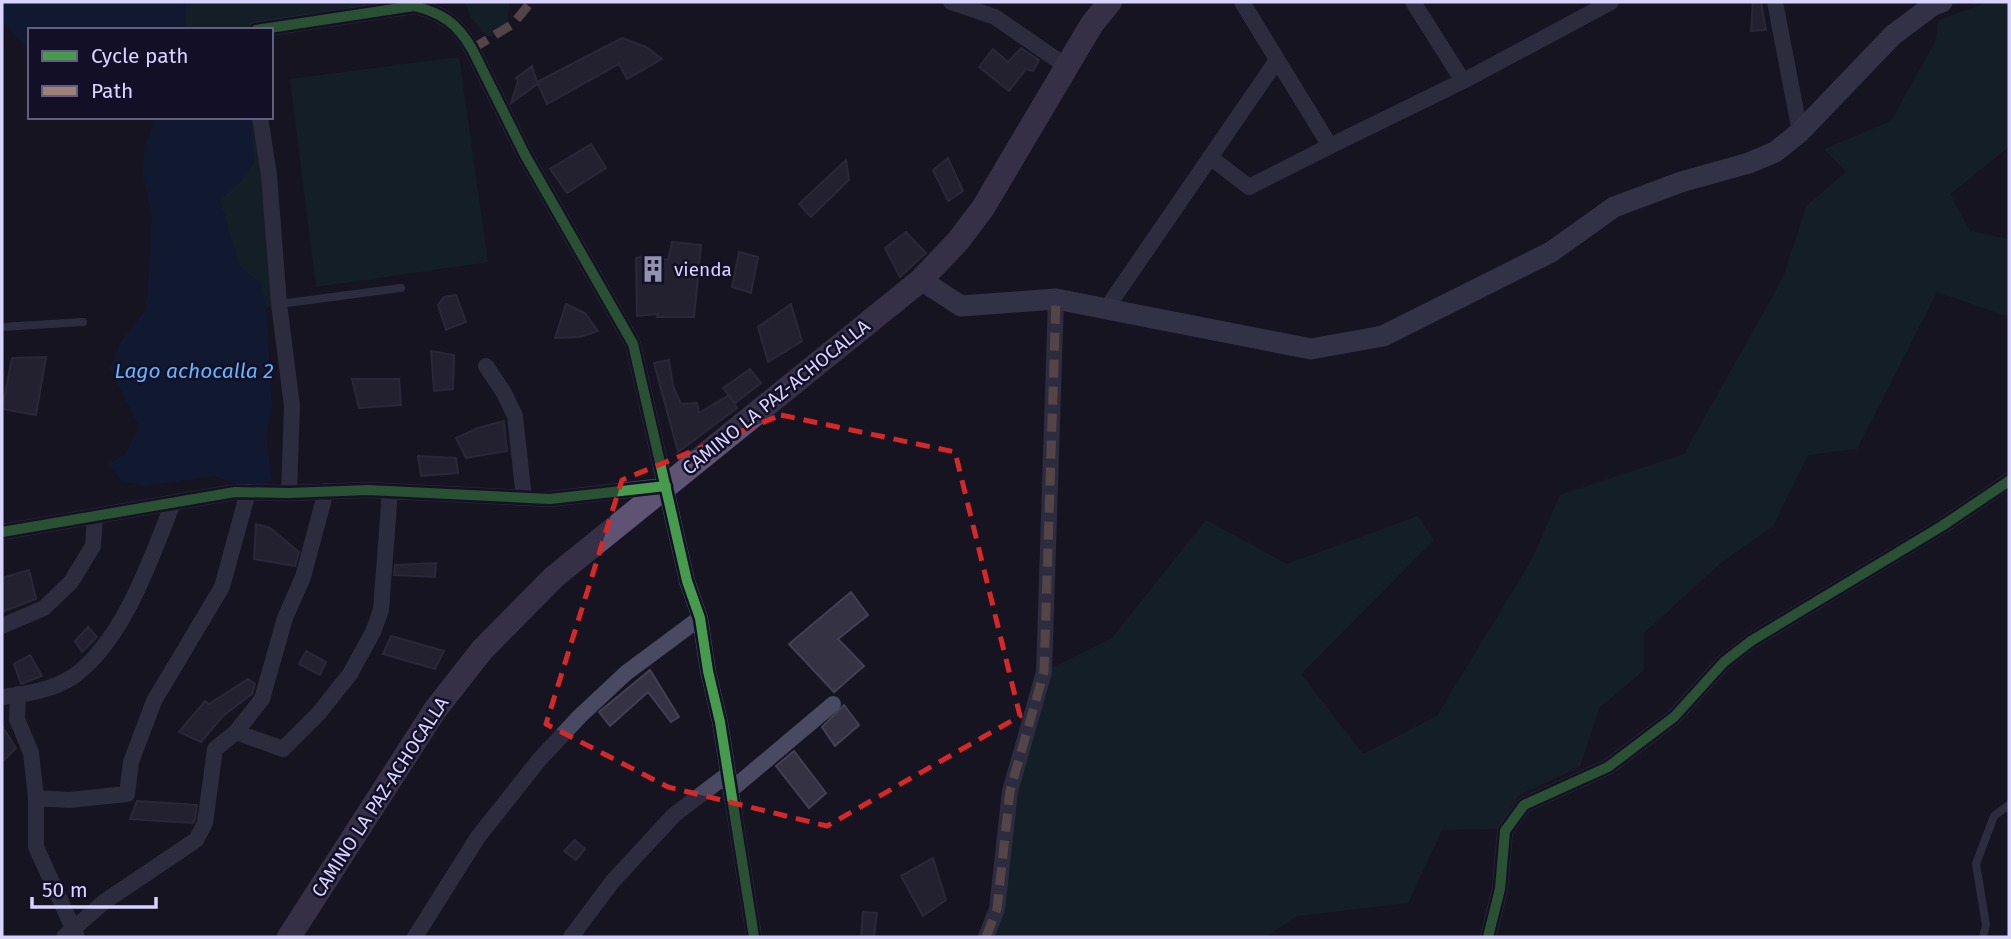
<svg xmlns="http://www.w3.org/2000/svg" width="2011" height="939" font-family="'Fira Sans',sans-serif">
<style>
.green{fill:#132c2d}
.water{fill:#0d2144}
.building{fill:#343243;stroke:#433f54;stroke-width:2}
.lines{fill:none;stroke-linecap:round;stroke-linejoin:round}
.lane{stroke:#4a4962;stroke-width:8}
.street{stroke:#4a4962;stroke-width:16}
.secondary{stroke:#575674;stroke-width:21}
.primary{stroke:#5e5373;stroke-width:24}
.quiet{stroke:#9e8076;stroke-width:9;stroke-dasharray:18 9;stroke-linecap:butt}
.cycleway-casing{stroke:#130f26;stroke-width:15}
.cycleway{stroke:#469c4c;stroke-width:10}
.marked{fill:none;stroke:#d62828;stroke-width:5;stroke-dasharray:14 9;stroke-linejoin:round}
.labels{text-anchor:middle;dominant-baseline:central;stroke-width:5;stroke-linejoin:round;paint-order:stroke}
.poi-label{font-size:19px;fill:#d9d4ff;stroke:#130f26;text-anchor:start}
.street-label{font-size:19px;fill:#d9d4ff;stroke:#130f26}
.water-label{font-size:21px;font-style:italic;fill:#62b6ff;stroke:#130f26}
</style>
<rect width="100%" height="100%" fill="#161421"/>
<path class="green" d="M185 2H366L367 12 256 30H186Z
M465 2H510L505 33 488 37 471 18Z
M1989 2H2009V147L1950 194 1970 231 2009 239V317L1937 292 1857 449 1808 455 1773 526 1722 562 1644 633V670L1599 708 1580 767 1519 795 1498 829 1442 830 1408 903 1297 916 1266 937H987L1010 791 1044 672 1112 638 1206 520 1287 564 1418 516 1434 540 1301 674 1363 754 1437 716 1532 559 1560 495 1684 454 1783 278 1806 206 1846 172 1824 149 1891 121 1935 42 1939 20Z
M459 57 488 262 316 287 290 79Z
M250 117H260L279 304 266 308 262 286 239 265 220 200 242 180 254 162Z"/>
<path class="water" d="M2 2H185L186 30H30V51L2 22Z
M157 117H250L254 161 242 180 220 200 239 265 262 286 266 308 272 405 266 435 272 481 246 487 214 476 145 486 122 481 109 464 126 454 139 427 110 369 121 342 144 313 148 292 152 213 143 176 144 148Z"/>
<path class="building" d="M1753 2H1761L1766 30 1751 31Z
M622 38 646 47 662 59 627 79 619 64 547 104 538 84 511 103 518 81 516 78 532 66 537 82Z
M1021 48 1039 60 1033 71 1026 69 1009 91 979 67 993 49 1008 62Z
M591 144 606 168 567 193 550 169Z
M948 158 963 191 948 201 933 170Z
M846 160 849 180 811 217 799 204Z
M906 232 926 253 900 277 885 248Z
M672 242 701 245 694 317H657L658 314 637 316 636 258 643 256 668 260Z
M739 252 758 257 751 293 732 287Z
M456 295 466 322 446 330 438 305 444 297Z
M566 304 585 313 598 331 580 337 555 338Z
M791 304 802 341 768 362 758 327Z
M431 351 454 355 453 389 434 391Z
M46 357 36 415 2 409 12 358Z
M669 360 673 386 681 404 697 403 699 413 729 395 737 408 678 452 654 363Z
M750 369 761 383 735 403 723 388Z
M352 379H399L401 405 359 408Z
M504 421 507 451 466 458 456 438 478 428Z
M418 456 456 458 458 473 421 476Z
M256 524 270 528 299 552 295 566 254 559Z
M436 563 435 577 394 575 395 565Z
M29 570 36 599 2 612V578Z
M851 592 868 615 838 639 864 666 834 692 789 644Z
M88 627 97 637 82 652 75 641Z
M391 636 444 651 435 669 383 654Z
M306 651 326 662 320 675 299 664Z
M30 655 42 676 21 684 14 664Z
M650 670 679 717 671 722 648 692 610 726 599 712Z
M248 679 255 684 252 694 223 716 201 742 179 732 205 701 209 704Z
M844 705 859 725 835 746 822 727Z
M2 726 16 748 2 762Z
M794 751 826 793 809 808 776 766Z
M137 801 197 805 195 820 193 823 130 819Z
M575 840 585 849 576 860 564 851Z
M933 858 946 900 923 916 901 876Z
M863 912 877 913 874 937H861Z"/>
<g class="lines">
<path class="lane" d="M279 304 401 288
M2 327 83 322
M1983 937 1986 925 1976 864 1994 816 2009 805"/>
<path class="street" d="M951 2 995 17 1066 66
M1242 2 1330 146 1469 78 1611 2
M1413 2 1463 81
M1775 2 1800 132
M256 30 414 6C442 13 457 23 472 49L525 155 633 344 687 581 700 618 708 671 720 722 754 937
M260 117 269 175 279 304 292 406 289 493
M1210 157 1249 187 1330 146
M1106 309 1277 60
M486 366 504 393 515 416 524 498
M2 532 235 492 289 493 368 490 550 499 663 486
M2 626 44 608 71 582 93 546 95 516
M18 694 17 719 31 753 36 798 69 800 127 794 131 762 154 701 222 587 248 492
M2 697C27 694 53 690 74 676 124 640 151 558 173 503
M236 732 283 749 319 713 350 674 373 632 381 610 390 491
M731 790 833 704
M36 798V847L77 937
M64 937 104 902 196 840 205 823 215 749 236 732 262 699 285 618 303 577 326 491
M415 937 478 837 539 760 580 716 626 673 700 618
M571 937 612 882 674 815 728 774
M986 937 997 909 1010 791 1044 672 1056 299
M1488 937 1500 889 1505 831 1524 805 1608 767 1674 717 1724 662 1751 641 1942 526 2009 481"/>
<path class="secondary" d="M921 280 961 306 1056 299 1311 349 1383 336 1551 252 1614 207 1681 182 1749 163 1775 152 1800 132 1893 35 1933 5 1942 2"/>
<path class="primary" d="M289 937 435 710 482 650 554 577 921 280 958 241 983 208 1092 24 1110 2"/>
<path class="quiet" d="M472 49 513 24 531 2
M986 937 997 909 1010 791 1044 672 1056 299"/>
<defs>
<path id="cycleway" d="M256 30 414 6C442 13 457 23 472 49L525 155 633 344 687 581 700 618 708 671 720 722 754 937
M2 532 235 492 289 493 368 490 550 499 666 486
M1488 937 1500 889 1505 831 1524 805 1608 767 1674 717 1724 662 1751 641 1942 526 2009 481"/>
</defs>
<use href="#cycleway" class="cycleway-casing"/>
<use href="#cycleway" class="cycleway"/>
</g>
<path d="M0 0H2011V939H0ZM781 415 955 452 1020 716 827 826 668 787 546 724 622 480Z" fill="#161421" fill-opacity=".55" fill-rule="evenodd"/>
<path class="marked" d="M781 415 955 452 1020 716 827 826 668 787 546 724 622 480Z"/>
<defs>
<symbol id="building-bare" viewBox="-9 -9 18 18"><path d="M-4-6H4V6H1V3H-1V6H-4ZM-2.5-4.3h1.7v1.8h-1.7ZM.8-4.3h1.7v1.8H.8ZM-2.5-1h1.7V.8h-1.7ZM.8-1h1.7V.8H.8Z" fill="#9591b1" stroke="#130f26" stroke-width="2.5" paint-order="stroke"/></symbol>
</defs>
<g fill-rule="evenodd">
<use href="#building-bare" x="634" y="250" width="38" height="38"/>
</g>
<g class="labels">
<g class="poi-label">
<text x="674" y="269">vienda</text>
</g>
<g class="street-label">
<text transform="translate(776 397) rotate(-39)">CAMINO LA PAZ-ACHOCALLA</text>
<text transform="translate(380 797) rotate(-57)">CAMINO LA PAZ-ACHOCALLA</text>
</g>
<g class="water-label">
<text x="194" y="371">Lago achocalla 2</text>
</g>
</g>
<rect width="2011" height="939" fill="none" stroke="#d9d4ff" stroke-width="7"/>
<rect x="28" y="28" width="245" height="91" fill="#130f26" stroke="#625e7d" stroke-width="2"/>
<rect x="42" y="51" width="35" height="10" fill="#469c4c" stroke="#625e7d" stroke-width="2"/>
<text x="91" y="63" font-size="21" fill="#d9d4ff">Cycle path</text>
<rect x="42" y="86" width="35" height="10" fill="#9e8076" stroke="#625e7d" stroke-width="2"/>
<text x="91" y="98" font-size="21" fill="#d9d4ff">Path</text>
<path d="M32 897v10h124v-10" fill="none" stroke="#d9d4ff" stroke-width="3.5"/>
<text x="42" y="897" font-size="21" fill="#d9d4ff" stroke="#130f26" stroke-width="5" paint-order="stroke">50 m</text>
</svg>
